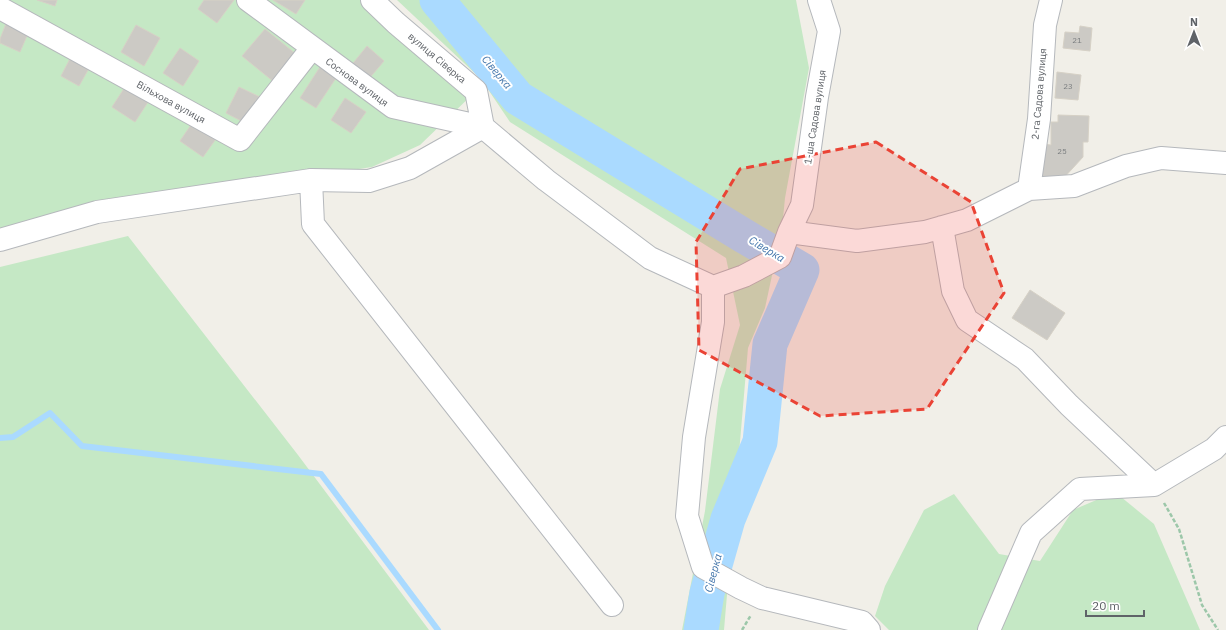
<svg xmlns="http://www.w3.org/2000/svg" width="1226" height="630" font-family="'IBM Plex Sans',sans-serif">
<style>
.green{fill:#c5e8c5}
.lines{fill:none;stroke-linecap:round;stroke-linejoin:round}
.stream{stroke:#aadaff;stroke-width:6}
.river{stroke:#aadaff;stroke-width:35}
.building{fill:#cccac5;stroke:#d6d1c6}
.minor-casing{stroke:#b5b8bc;stroke-width:24}
.path{stroke:#9cc7a9;stroke-width:2.5;stroke-dasharray:4 2;stroke-linecap:butt}
.minor{stroke:#fff;stroke-width:22}
.marked{fill:#ea4335;fill-opacity:0.2;stroke:#ea4335;stroke-width:3;stroke-dasharray:8 5;stroke-linejoin:round}
.labels{text-anchor:middle;dominant-baseline:central;stroke-width:4;stroke-linejoin:round;paint-order:stroke}
.number-label{font-size:8px;fill:#7a7d7f}
.street-label{font-size:10px;fill:#5f6368;stroke:#fff}
.water-label{font-size:11px;font-style:italic;fill:#4174aa;stroke:#fff}
</style>
<rect width="100%" height="100%" fill="#f1efe8"/>
<path class="green" d="M0 0H372L476 91 420 145 372 167 313 176 0 240Z
M397 0H796L809 68 785 198 782 229 765 308 748 348 724 630H682L705 511 720 389 740 325 726 258 510 122 481 79Z
M128 236 298 455 429 630H0V267Z
M1115 492 1154 524 1200 630H889L875 616 885 586 924 510 954 494 999 554 1040 561 1073 510Z"/>
<g class="lines">
<path class="stream" d="M0 438 13 437 50 413 82 446 321 474 438 630"/>
<path class="river" d="M437 0 518 98 744 236 802 270 770 344 760 442 728 519 707 593 701 630"/>
</g>
<path class="building" d="M37 0H57L55 6Z
M204 0H234L217 23 198 9Z
M273 0H305L296 14Z
M7 21 29 31 20 52 0 43V39Z
M136 25 160 38 144 66 121 52Z
M1080 26 1092 28 1090 51 1063 48 1065 32 1079 33Z
M265 29 297 55 274 82 242 56Z
M367 46 384 61 367 81 350 67Z
M180 48 199 61 183 86 163 73Z
M73 53 92 63 79 86 61 76Z
M320 67 336 78 316 108 300 98Z
M1057 72 1081 75 1078 100 1055 98Z
M127 84 150 99 135 122 112 107Z
M239 87 262 98 249 125 226 113Z
M345 98 366 112 351 133 331 120Z
M1058 115 1089 116 1088 142H1083V157L1061 181 1041 180V144L1051 145V122H1058Z
M195 119 218 136 203 157 180 141Z
M1030 290 1065 313 1047 340 1012 318Z"/>
<g class="lines">
<defs>
<path id="minor" d="M248 0 393 107 483 127 546 180 650 258 713 287 744 276 780 257 789 232 802 205 817 97 829 31 819 0
M372 0 396 23 476 91 483 127
M0 8 240 140 312 48
M311 180 313 224 612 605
M1029 189 1039 119 1045 25 1051 0
M942 227 953 291 967 320 1025 359 1069 405 1154 485
M789 232 857 241 925 232 967 220 1029 189 1074 186 1126 166 1161 158 1226 163
M0 240 97 212 311 180 369 181 410 168 483 127
M713 287V322L694 437 687 516 703 567 741 588 762 598 862 622 869 630
M989 630 1031 533 1080 489 1154 485 1214 449 1226 437"/>
</defs>
<use href="#minor" class="minor-casing"/>
<path class="path" d="M1164 503 1179 529 1202 605 1218 630
M742 630 751 615"/>
<use href="#minor" class="minor"/>
</g>
<path class="marked" d="M876 142 971 202 1004 293 927 409 820 416 699 350 696 242 740 169Z"/>
<g class="labels">
<g class="number-label">
<text x="1077" y="40">21</text>
<text x="1068" y="86">23</text>
<text x="1062" y="151">25</text>
</g>
<g class="street-label">
<text transform="translate(437 58) rotate(40)">вулиця Сіверка</text>
<text transform="translate(357 82) rotate(36)">Соснова вулиця</text>
<text transform="translate(1039 94) rotate(-85)">2-га Садова вулиця</text>
<text transform="translate(171 102) rotate(29)">Вільхова вулиця</text>
<text transform="translate(815 117) rotate(-81)">1-ша Садова вулиця</text>
</g>
<g class="water-label">
<text transform="translate(497 72) rotate(50)">Сіверка</text>
<text transform="translate(767 249) rotate(31)">Сіверка</text>
<text transform="translate(713 573) rotate(-75)">Сіверка</text>
</g>
</g>
<g transform="translate(1194 32)" stroke="#ffffff" stroke-width="3" paint-order="stroke">
<path d="M0-3L7 15L0 10L-7 15Z" fill="#5f6368"/>
<text y="-6" font-size="11" font-weight="bold" text-anchor="middle" fill="#5f6368">N</text>
</g>
<path d="M1086 610v6h58v-6" fill="none" stroke="#5f6368" stroke-width="2"/>
<text x="1092" y="610" font-size="12" fill="#5f6368" stroke="#ffffff" stroke-width="3" paint-order="stroke">20 m</text>
</svg>
